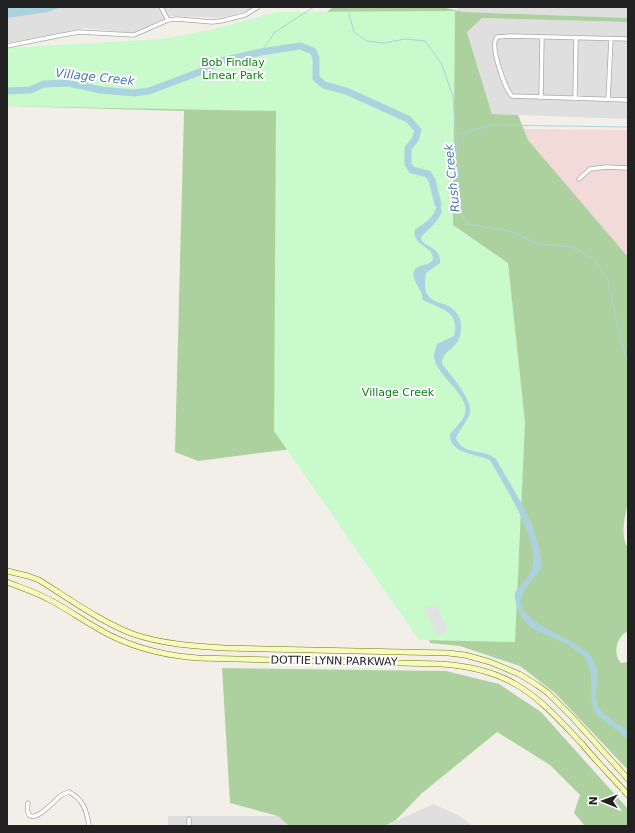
<svg xmlns="http://www.w3.org/2000/svg" width="635" height="833" font-family="'DejaVu Sans',sans-serif">
<style>
.residential{fill:#e0dfdf}
.commercial{fill:#f2dad9}
.forest{fill:#add19e}
.park{fill:#c8facc}
.parking{fill:#e2e2e2}
.water{fill:#aad3df}
.lines{fill:none;stroke-linecap:round;stroke-linejoin:round}
.stream{stroke:#aad3df;stroke-width:1}
.river{stroke:#aad3df;stroke-width:7}
.street-casing{stroke:#a9a9a9;stroke-width:5}
.secondary-casing{stroke:#707d05;stroke-width:6}
.street{stroke:#fff;stroke-width:3.5}
.secondary{stroke:#f7fabf;stroke-width:5}
.labels{text-anchor:middle;dominant-baseline:central;stroke-width:4;stroke-linejoin:round;paint-order:stroke}
.park-label{font-size:11px;fill:#0c8416;stroke:#fff}
.street-label{font-size:11px;fill:#222;stroke:#fff}
.water-label{font-size:12px;font-style:italic;fill:#4a7aab;stroke:#fff}
</style>
<rect width="100%" height="100%" fill="#f2efe9"/>
<path class="residential" d="M7 7H253L247 11 220 18 170 16 133 33 85 28 11 42H7Z
M457 7H628V18L464 12 458 11Z
M482 18 628 22V119L492 114 467 31Z
M433 804 458 815 473 826H385Z
M168 816H278L289 826H168Z"/>
<path class="commercial" d="M523 129 628 130V257L528 140Z"/>
<path class="forest" d="M333 7H441L464 12 628 18V22L482 18 467 32 492 114 518 115 528 140 628 257V500C626 515 619 534 628 548V631C617 636 612 654 621 663L628 662V770L555 693 520 666 460 646 430 643 411 582 300 448 198 461 175 452 184 111 7 106 293 39Z
M222 668 446 671 499 684 541 712 628 809V826H585L574 813 580 795 550 765 497 732 421 794 396 820 385 826H289L278 816 230 803Z"/>
<path class="park" d="M455 11 453 225 508 263 525 422 515 642 419 640 274 431 276 111 7 106V48L162 39 210 30 277 12Z"/>
<path class="parking" d="M435 604 448 630 438 635 424 609Z"/>
<path class="water" d="M7 7H61L48 12 7 18Z
M437 196 442 212C439 218 435 224 430 228 427 232 423 233 421 238 424 249 441 245 440 263L426 273C419 313 448 294 459 317 463 325 461 338 456 344 450 351 442 353 442 364 450 374 473 400 470 413 467 422 459 430 456 438 463 456 484 448 496 459 514 492 542 529 541 569 534 578 518 593 521 605 526 624 573 638 588 653 607 673 589 692 599 708 604 716 620 725 628 731V739L596 714C586 695 598 672 583 656 570 642 550 638 534 629 523 623 514 606 515 593 519 586 528 579 531 571 543 544 503 484 490 460 476 454 449 454 450 434 455 428 462 422 465 414 471 395 435 376 434 356 434 352 436 348 437 344L454 336C460 311 441 309 423 300 422 297 422 293 420 290 417 284 408 273 418 267 424 264 427 266 433 260 434 245 412 247 415 230 430 219 438 215 437 196Z"/>
<g class="lines">
<path class="stream" d="M352 7 349 14 354 32 367 41 384 43 405 39 425 41 441 63 453 96 461 212 467 224 510 231 538 244 573 247 594 259 608 280 619 333 628 363
M261 52 275 32 314 7
M456 135 492 125 628 127"/>
<path class="river" d="M7 91 30 90 44 84 68 83 101 90 134 93 149 91 205 70 221 61 261 52 300 46 313 51 316 58V78L324 85 346 91 408 119 418 130 415 140 408 148V164L412 170 428 174 432 180 438 204"/>
<defs>
<path id="street" d="M161 7 168 20
M628 39 510 36 497 37C489 45 505 89 512 96L628 100
M7 46 57 36 79 32 134 35 168 20 177 19 212 22 221 21 245 15 258 7
M541 98 542 37
M575 99 576 38
M608 100 611 39
M579 179 590 169 606 167 628 168
M28 803C24 833 51 805 60 796 63 794 66 793 69 792 83 799 87 811 89 826
M189 826V819"/>
<path id="secondary" d="M7 571 28 576 39 580C68 598 101 622 133 634 162 644 193 646 224 648L448 653 465 655 490 662 519 674 537 685 548 693 573 718 628 779
M7 582C22 588 38 593 52 601 74 613 95 629 118 639 143 650 170 656 198 658L442 664C468 666 493 671 515 684 542 699 562 723 583 745 597 762 613 778 628 795"/>
</defs>
<use href="#street" class="street-casing"/>
<use href="#secondary" class="secondary-casing"/>
<use href="#street" class="street"/>
<use href="#secondary" class="secondary"/>
</g>
<g class="labels">
<g class="park-label">
<text x="233" y="62">Bob Findlay<tspan x="233" dy="13">Linear Park</tspan></text>
<text x="398" y="392">Village Creek</text>
</g>
<g class="street-label">
<text transform="translate(334 661) rotate(1)">DOTTIE LYNN PARKWAY</text>
</g>
<g class="water-label">
<text transform="translate(95 77) rotate(6)">Village Creek</text>
<text transform="translate(452 178) rotate(-96)">Rush Creek</text>
</g>
</g>
<rect width="635" height="833" fill="none" stroke="#222222" stroke-width="16"/>
<g transform="translate(603 801) rotate(271)" stroke="#ffffff" stroke-width="3" paint-order="stroke">
<path d="M0-3L7 15L0 10L-7 15Z" fill="#222222"/>
<text y="-6" font-size="11" font-weight="bold" text-anchor="middle" fill="#222222">N</text>
</g>
</svg>
